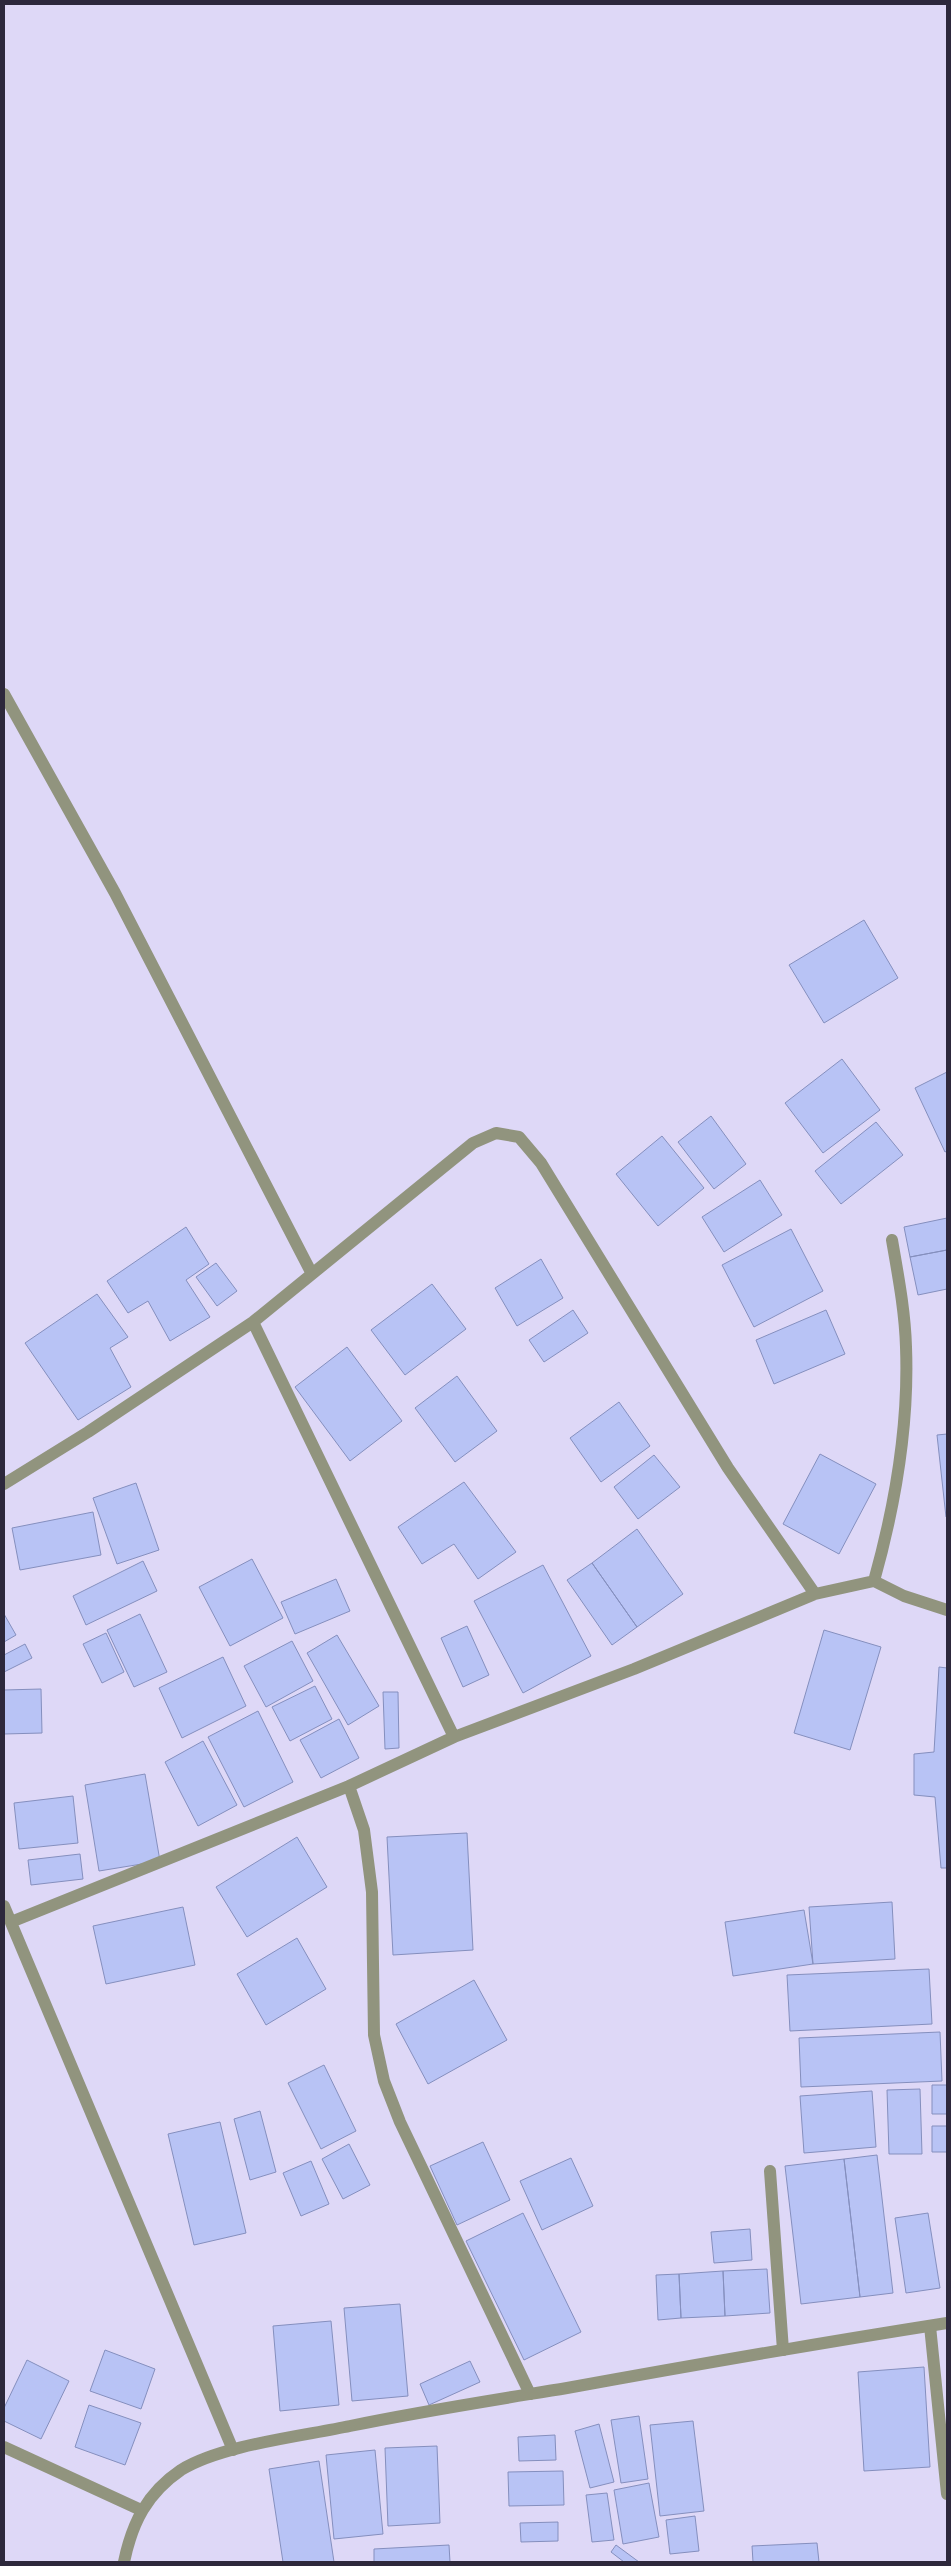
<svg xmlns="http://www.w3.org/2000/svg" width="951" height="2566" font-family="Raleway,sans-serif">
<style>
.building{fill:#b8c3f5;stroke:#858fbe}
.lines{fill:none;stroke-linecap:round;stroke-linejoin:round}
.minor{stroke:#91947e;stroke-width:12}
.tertiary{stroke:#91947e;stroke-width:12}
</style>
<rect width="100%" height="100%" fill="#ded8f7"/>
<path class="building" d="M864 920 898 978 824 1023 789 965Z
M842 1059 880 1110 823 1153 785 1103Z
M947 1072V1151L945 1152 915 1088Z
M711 1116 746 1164 714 1189 678 1142Z
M876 1122 903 1155 841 1204 815 1171Z
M662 1136 704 1188 658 1226 616 1174Z
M760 1180 782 1215 724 1252 702 1217Z
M947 1218V1250L910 1257 904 1227Z
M186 1227 209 1264 186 1280 210 1317 170 1341 148 1301 128 1313 107 1281Z
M791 1229 823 1291 754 1327 722 1265Z
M947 1250V1289L918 1295 910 1257Z
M541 1259 563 1298 517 1326 495 1288Z
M216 1263 237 1291 217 1306 196 1277Z
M432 1284 466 1329 405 1375 371 1330Z
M97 1294 128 1337 110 1348 131 1387 78 1420 25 1343Z
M573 1310 588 1333 544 1362 529 1340Z
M826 1310 845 1354 774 1384 756 1340Z
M347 1347 402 1421 350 1461 295 1387Z
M457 1376 497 1431 455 1462 415 1408Z
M619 1402 650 1446 601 1482 570 1438Z
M947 1434V1516L946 1517 937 1435Z
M820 1454 876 1484 839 1554 783 1524Z
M654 1455 680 1487 638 1519 614 1487Z
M464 1482 516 1552 478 1579 454 1544 422 1564 398 1527Z
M136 1483 159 1550 117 1564 93 1498Z
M93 1512 101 1555 20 1570 12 1528Z
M637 1529 683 1594 637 1627 592 1563Z
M252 1559 283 1618 230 1646 199 1587Z
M143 1561 157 1591 86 1625 73 1596Z
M592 1563 637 1627 612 1645 567 1580Z
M543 1565 591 1656 523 1693 474 1601Z
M336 1579 350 1611 295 1634 281 1602Z
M4 1614 16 1635 4 1642Z
M140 1614 167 1672 134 1687 107 1630Z
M467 1626 489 1675 463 1687 441 1638Z
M824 1630 881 1647 850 1750 794 1733Z
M106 1633 124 1672 102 1683 83 1644Z
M337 1635 379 1706 348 1725 307 1653Z
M292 1641 313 1681 266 1707 244 1666Z
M25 1644 32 1658 4 1672V1655Z
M223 1657 246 1706 182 1738 159 1688Z
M939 1667 947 1668V1868H941L935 1797 914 1795V1754L934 1752Z
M315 1686 332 1719 290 1741 272 1707Z
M41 1689 42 1733 4 1734V1690Z
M383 1692H398L399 1748 385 1749Z
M258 1711 293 1782 244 1807 208 1737Z
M339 1719 359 1758 321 1778 300 1740Z
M203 1741 237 1805 198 1826 165 1762Z
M145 1774 160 1861 99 1871 85 1785Z
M73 1796 78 1843 19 1849 14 1803Z
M467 1833 473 1950 393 1955 387 1837Z
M297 1837 327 1887 247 1937 216 1887Z
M80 1854 83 1879 31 1885 28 1860Z
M892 1902 895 1959 813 1964 809 1907Z
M183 1907 195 1965 106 1984 93 1926Z
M804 1910 813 1964 733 1976 725 1922Z
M297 1938 326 1989 266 2025 237 1974Z
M929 1969 932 2024 790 2031 787 1975Z
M474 1980 507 2040 428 2084 396 2024Z
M940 2032 942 2081 801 2087 799 2038Z
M324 2065 356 2131 321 2149 288 2083Z
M932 2085H947V2114H932Z
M920 2089 922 2154H889L887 2090Z
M872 2091 876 2147 804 2153 800 2096Z
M260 2111 276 2172 250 2180 234 2119Z
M220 2122 246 2233 194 2245 168 2134Z
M932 2126H947V2152H932Z
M483 2142 510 2200 457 2225 430 2166Z
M349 2144 370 2185 343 2199 322 2159Z
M877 2155 893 2293 860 2297 844 2159Z
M571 2158 593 2206 542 2230 520 2181Z
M844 2159 860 2297 801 2304 785 2166Z
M311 2161 329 2204 301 2216 283 2173Z
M523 2213 581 2332 524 2360 466 2241Z
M928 2213 940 2288 906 2293 895 2218Z
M750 2229 752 2260 714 2263 711 2232Z
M767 2269 770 2313 725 2316 723 2271Z
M723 2271 725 2316 681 2318 679 2274Z
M679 2274 681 2318 658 2320 656 2275Z
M400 2304 408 2396 352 2401 344 2308Z
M331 2321 339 2405 280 2411 273 2326Z
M105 2350 155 2369 141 2409 90 2391Z
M27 2360 69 2381 41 2439 4 2421V2408Z
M470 2361 480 2382 429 2405 420 2384Z
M924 2367 930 2467 864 2471 858 2372Z
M89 2405 141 2423 125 2465 75 2447Z
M639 2416 648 2479 621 2483 611 2420Z
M693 2421 704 2511 660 2516 650 2425Z
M599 2424 614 2482 590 2488 575 2431Z
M555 2435 556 2460 519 2461 518 2437Z
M437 2446 440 2523 388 2526 385 2448Z
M375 2450 383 2534 334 2539 326 2455Z
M319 2461 334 2562H283L269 2469Z
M563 2471 564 2505 509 2506 508 2472Z
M649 2483 659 2537 623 2544 614 2490Z
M607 2493 614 2540 592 2542 586 2495Z
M695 2516 699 2551 670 2554 666 2520Z
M558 2522V2541L521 2542 520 2523Z
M817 2543 819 2562H753L752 2546Z
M449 2545 450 2562H374V2549Z
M616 2545 639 2562H624L611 2552Z"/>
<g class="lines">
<path class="minor" d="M4 694 115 893 312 1274
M253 1322 454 1737
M4 1484 88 1432 253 1322 473 1143 496 1133 519 1137 541 1163 728 1468 815 1594
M874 1581C895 1506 909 1425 906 1347 905 1311 898 1275 892 1240
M4 1906 233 2450
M11 1922 349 1786
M770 2171 783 2350
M930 2326 947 2494
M530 2394 400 2122 384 2081 374 2035 372 1892 364 1830 349 1786 454 1737 634 1669 815 1594 874 1581 904 1596 947 1610
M4 2447 141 2510"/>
<path class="tertiary" d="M124 2562C132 2523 147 2493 181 2470 221 2445 303 2436 350 2426 422 2411 494 2400 567 2388 693 2365 820 2343 947 2323"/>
</g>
<rect width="951" height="2566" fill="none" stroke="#2d283c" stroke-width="10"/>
</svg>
